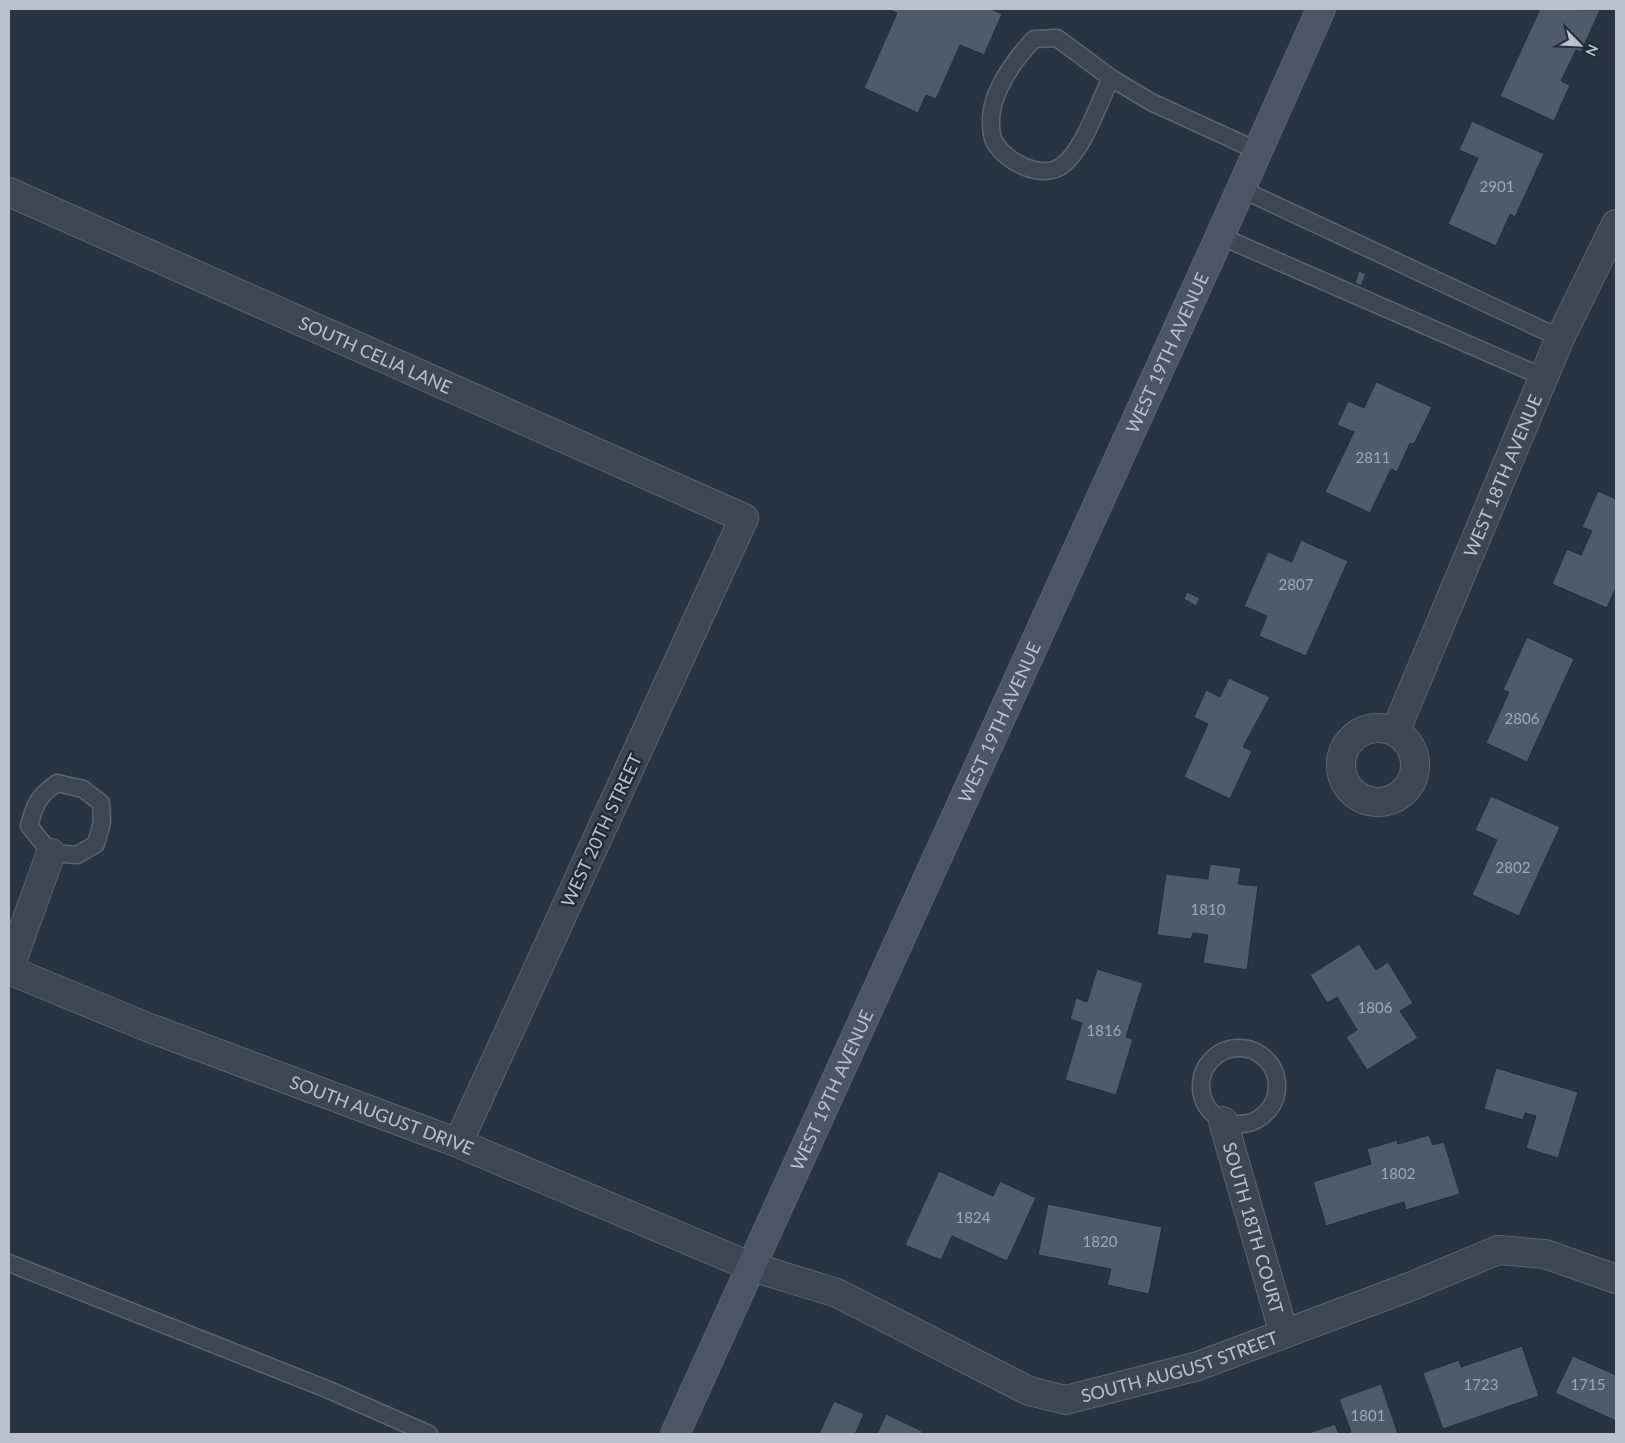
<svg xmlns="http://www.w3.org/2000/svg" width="1625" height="1443" font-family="Lato,sans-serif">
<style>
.building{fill:#4f5b6b;stroke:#242d3a}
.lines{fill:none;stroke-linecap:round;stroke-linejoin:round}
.lane-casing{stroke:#5b6470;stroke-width:19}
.street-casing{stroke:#5b6470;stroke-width:30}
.secondary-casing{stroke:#5b6470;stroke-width:30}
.lane{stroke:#3d4652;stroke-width:16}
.street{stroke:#3d4652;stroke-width:28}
.secondary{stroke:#4b5565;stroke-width:28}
.labels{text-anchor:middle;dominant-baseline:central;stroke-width:5;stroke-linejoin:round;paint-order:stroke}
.number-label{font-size:15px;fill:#9fa8b4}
.street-label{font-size:18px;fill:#bac1cc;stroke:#222b38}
</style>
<rect width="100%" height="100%" fill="#293442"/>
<path class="building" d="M887 9H991L1002 14 984 55 960 45 936 99 926 95 918 113 864 88 897 13Z
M1540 9 1600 10 1581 52 1576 50 1561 81 1570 85 1554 121 1500 96Z
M1472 121 1544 154 1515 217 1510 214 1496 246 1448 224 1478 158 1459 150Z
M1359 271 1366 274 1361 286 1355 283Z
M1376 382 1432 407 1414 444 1410 443 1397 472 1391 469 1370 513 1325 492 1354 432 1337 425 1348 401 1364 408Z
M1598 491 1616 499V587L1607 608 1552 584 1567 549 1581 555 1592 531 1582 527Z
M1301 540 1348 561 1306 656 1259 636 1267 616 1244 606 1268 552 1292 562Z
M1187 592 1200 598 1196 606 1184 599Z
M1527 637 1574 659 1527 762 1486 743 1509 692 1503 690Z
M1229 678 1270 697 1243 747 1252 751 1230 799 1184 777 1208 724 1194 717 1206 690 1220 697Z
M1491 796 1560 827 1519 916 1472 895 1497 840 1475 830Z
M1210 864 1241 868 1238 884 1258 886 1247 970 1203 963 1208 935 1193 933 1191 939 1157 935 1166 874 1208 879Z
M1359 944 1376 970 1388 962 1413 1003 1400 1011 1418 1038 1367 1070 1346 1037 1357 1030 1337 997 1327 1003 1310 975Z
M1097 969 1143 983 1126 1037 1133 1039 1116 1095 1065 1080 1082 1023 1070 1019 1076 998 1087 1002Z
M1496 1068 1578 1092 1558 1158 1526 1148 1536 1116 1525 1113 1523 1120 1484 1109Z
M1429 1135 1433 1145 1444 1142 1460 1194 1406 1210 1404 1202 1326 1226 1313 1182 1371 1164 1367 1149 1397 1140 1398 1144Z
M939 1171 993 1196 1000 1181 1036 1198 1007 1261 952 1236 941 1260 905 1245Z
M1048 1204 1162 1227 1149 1294 1107 1285 1111 1269 1038 1255Z
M1522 1346 1539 1396 1443 1429 1423 1373 1459 1360 1461 1367Z
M1573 1356 1616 1375V1421L1555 1393Z
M1381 1384 1398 1434H1344L1351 1432 1339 1399Z
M834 1401 864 1414 855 1434H819Z
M886 1414 922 1431 921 1434H877Z
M1335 1424 1339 1434H1306Z"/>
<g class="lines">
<defs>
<path id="lane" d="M1057 38 1111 78C1098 104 1085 147 1063 165 1042 181 1005 162 994 141 992 137 991 128 991 122 990 93 1015 59 1034 39Z
M1111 78 1151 102 1258 151
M1241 189 1560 338
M1220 236 1543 377
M57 783 83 789 101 803 102 822 96 844 77 855 51 853 29 826C35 804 38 796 57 783Z
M1201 1086a38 38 0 1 1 76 0a38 38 0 1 1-76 0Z
M9 1263 329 1390 429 1434"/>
<g id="street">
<path id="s1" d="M9 192 744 518 458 1143"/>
<circle cx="1378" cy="765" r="37"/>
<path id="s2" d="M1395 732 1560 338 1616 224"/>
<path d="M9 969 51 853"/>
<path id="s3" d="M9 970 147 1027 458 1143 752 1267 837 1293 1029 1391 1066 1400 1198 1366 1412 1286 1498 1250 1545 1254 1616 1279"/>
<path id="s4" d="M1223 1121 1284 1334"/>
</g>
<g id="secondary">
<path id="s5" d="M675 1434 1220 236 1321 9"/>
</g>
</defs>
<use href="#lane" class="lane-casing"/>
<use href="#street" class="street-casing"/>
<use href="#secondary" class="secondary-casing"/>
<use href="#lane" class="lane"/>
<use href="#street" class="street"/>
<use href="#secondary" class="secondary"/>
</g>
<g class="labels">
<g class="number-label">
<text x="1497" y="186">2901</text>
<text x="1373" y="457">2811</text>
<text x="1296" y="584">2807</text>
<text x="1522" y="718">2806</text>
<text x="1513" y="867">2802</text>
<text x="1208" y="909">1810</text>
<text x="1375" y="1007">1806</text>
<text x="1104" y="1030">1816</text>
<text x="1398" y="1173">1802</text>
<text x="973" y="1217">1824</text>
<text x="1100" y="1241">1820</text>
<text x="1481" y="1384">1723</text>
<text x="1588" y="1384">1715</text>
<text x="1368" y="1415">1801</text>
</g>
<g class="street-label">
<text stroke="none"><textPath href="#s5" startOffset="1188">WEST 19TH AVENUE</textPath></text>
<text stroke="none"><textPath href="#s1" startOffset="401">SOUTH CELIA LANE</textPath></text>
<text stroke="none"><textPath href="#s2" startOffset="278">WEST 18TH AVENUE</textPath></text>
<text stroke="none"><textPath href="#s5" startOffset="782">WEST 19TH AVENUE</textPath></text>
<text transform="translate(601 830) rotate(-65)">WEST 20TH STREET</text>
<text stroke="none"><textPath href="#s5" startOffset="378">WEST 19TH AVENUE</textPath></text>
<text stroke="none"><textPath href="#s3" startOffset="400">SOUTH AUGUST DRIVE</textPath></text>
<text stroke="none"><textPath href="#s4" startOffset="111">SOUTH 18TH COURT</textPath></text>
<text stroke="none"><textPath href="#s3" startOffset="1261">SOUTH AUGUST STREET</textPath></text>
</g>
</g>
<rect width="1625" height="1443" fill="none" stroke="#bac1cc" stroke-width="20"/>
<g transform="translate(1580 45) rotate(114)" stroke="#222b38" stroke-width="4" paint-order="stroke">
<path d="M0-4L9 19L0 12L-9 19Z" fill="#bac1cc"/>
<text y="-8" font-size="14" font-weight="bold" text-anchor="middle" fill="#bac1cc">N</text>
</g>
</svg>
